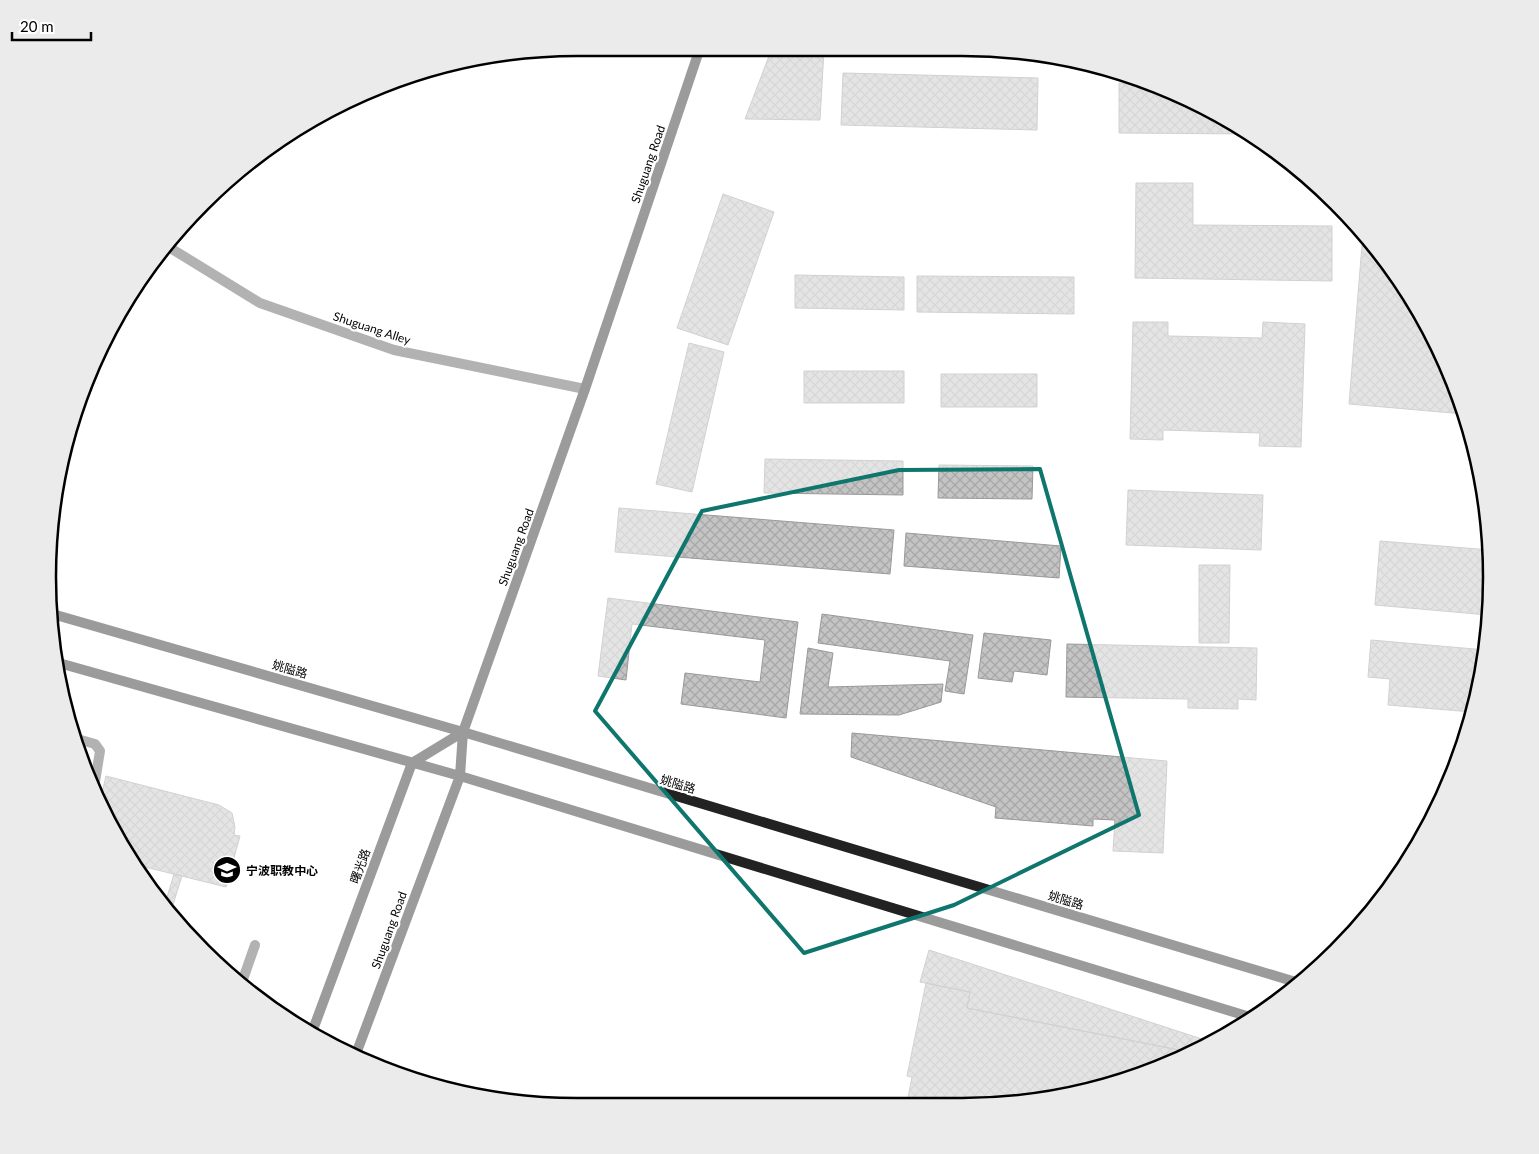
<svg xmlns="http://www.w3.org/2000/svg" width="1539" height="1154" font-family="Lato,'Noto Sans SC',sans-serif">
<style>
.building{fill:url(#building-cross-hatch);stroke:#999}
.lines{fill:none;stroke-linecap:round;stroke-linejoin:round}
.service{stroke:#555;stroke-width:10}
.minor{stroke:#555;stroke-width:10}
.secondary{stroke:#222;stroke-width:10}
.marked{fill:none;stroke:#0f766e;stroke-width:4;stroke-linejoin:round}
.labels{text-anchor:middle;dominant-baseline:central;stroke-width:4.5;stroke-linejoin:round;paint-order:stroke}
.street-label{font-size:12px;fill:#000;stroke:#fff}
.poi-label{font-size:12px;font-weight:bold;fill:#000;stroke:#fff;text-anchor:start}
.rim{fill:none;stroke:#000;stroke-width:2.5}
</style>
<defs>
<pattern id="building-cross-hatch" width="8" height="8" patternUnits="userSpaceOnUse" patternTransform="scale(1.25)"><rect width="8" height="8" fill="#c4c4c4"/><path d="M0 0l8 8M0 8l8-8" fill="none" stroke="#a7a7a7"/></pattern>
</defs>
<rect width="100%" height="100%" fill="#fff"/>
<path class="building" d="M772 48 824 50 820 120 745 119Z
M843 73 1038 78 1037 130 841 125Z
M1119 83H1151L1165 88 1252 134 1119 133Z
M1136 183H1193V225L1332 226V281L1135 278Z
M723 194 774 212 728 345 677 328Z
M1363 233 1382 255 1437 343 1464 414 1349 404Z
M795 275 904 277V310L795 308Z
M917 276 1074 277V314L917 312Z
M1133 322H1168V336L1262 338 1263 322 1305 324 1301 447 1259 446 1260 433 1163 430V440L1130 439Z
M689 343 724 352 692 492 656 484Z
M804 371H904V403H804Z
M941 374H1037V407H941Z
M765 459 903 461V495L764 493Z
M939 465 1033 466 1032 499 938 498Z
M1128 490 1263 495 1261 550 1126 545Z
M619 508 894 530 890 574 615 552Z
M906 533 1061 546 1059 578 904 566Z
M1380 541 1490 550 1488 615 1375 605Z
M1199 565H1230L1229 643H1199Z
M608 598 798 622 786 718 681 704 685 673 760 682 765 640 632 624 626 680 598 676Z
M822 614 973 635 964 694 945 691 950 661 818 643Z
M984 633 1051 640 1047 675 1014 671 1012 682 978 678Z
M1371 640 1486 650 1472 712 1388 705 1390 679 1368 677Z
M1067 644 1257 648 1256 700 1238 699V709L1188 708V699L1066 697Z
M808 648 833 653 828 687 943 684 941 702 899 715 800 714Z
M852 733 1167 761 1163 853 1113 851 1115 820 1093 819V826L995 818 996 807 851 757Z
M106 776 219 805 232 813 235 827 234 835 240 836 226 887 133 864 118 841 100 802Z
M174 874 182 876 170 914 164 907Z
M929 950 1208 1041 1189 1052 967 1008 970 992 920 982Z
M926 983 970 992 967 1008 1189 1052 1164 1066 1031 1102 907 1103 912 1077 907 1076Z"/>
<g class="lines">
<path class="service" d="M74 738 95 744 100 751 94 788
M241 985 255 945"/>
<path class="minor" d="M167 246 260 303 394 350 585 389"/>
<path class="secondary" d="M49 613 463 732 1299 983
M59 663 460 776 1250 1017
M311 1035 412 763 463 732
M356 1054 460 776 463 732 585 389 700 48"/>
</g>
<path d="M0 0H1539V1154H0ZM1040 469 1139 815 954 905 804 953 595 711 702 511 899 470Z" fill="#fff" fill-opacity=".55" fill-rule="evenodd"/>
<path class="marked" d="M1040 469 1139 815 954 905 804 953 595 711 702 511 899 470Z"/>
<defs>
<symbol id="school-disc" viewBox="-11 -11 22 22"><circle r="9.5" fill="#000" stroke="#fff"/><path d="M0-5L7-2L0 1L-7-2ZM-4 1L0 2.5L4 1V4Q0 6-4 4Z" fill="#fff"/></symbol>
</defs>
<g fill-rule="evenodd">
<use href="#school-disc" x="211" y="854" width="32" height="32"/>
</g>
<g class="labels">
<g class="street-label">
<text transform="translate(648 164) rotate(-71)">Shuguang Road</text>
<text transform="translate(372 328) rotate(18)">Shuguang Alley</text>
<text transform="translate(516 547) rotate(-70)">Shuguang Road</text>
<text transform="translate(290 669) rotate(16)">姚隘路</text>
<text transform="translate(678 784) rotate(17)">姚隘路</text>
<text transform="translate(360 866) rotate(-70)">曙光路</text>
<text transform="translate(1066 900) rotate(17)">姚隘路</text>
<text transform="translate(389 930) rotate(-70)">Shuguang Road</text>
</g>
<g class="poi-label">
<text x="246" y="870">宁波职教中心</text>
</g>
</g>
<path d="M0 0H1539V1154H0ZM577 56H962A521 521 0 0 1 1483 577V577A521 521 0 0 1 962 1098H577A521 521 0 0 1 56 577V577A521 521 0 0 1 577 56Z" fill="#ebebeb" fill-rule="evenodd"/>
<path class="rim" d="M577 56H962A521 521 0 0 1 1483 577V577A521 521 0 0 1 962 1098H577A521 521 0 0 1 56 577V577A521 521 0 0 1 577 56Z"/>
<path d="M12 32v8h79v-8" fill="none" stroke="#000000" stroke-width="2.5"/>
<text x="20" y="32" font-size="15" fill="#000000" stroke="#ffffff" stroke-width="4" paint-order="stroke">20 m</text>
</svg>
